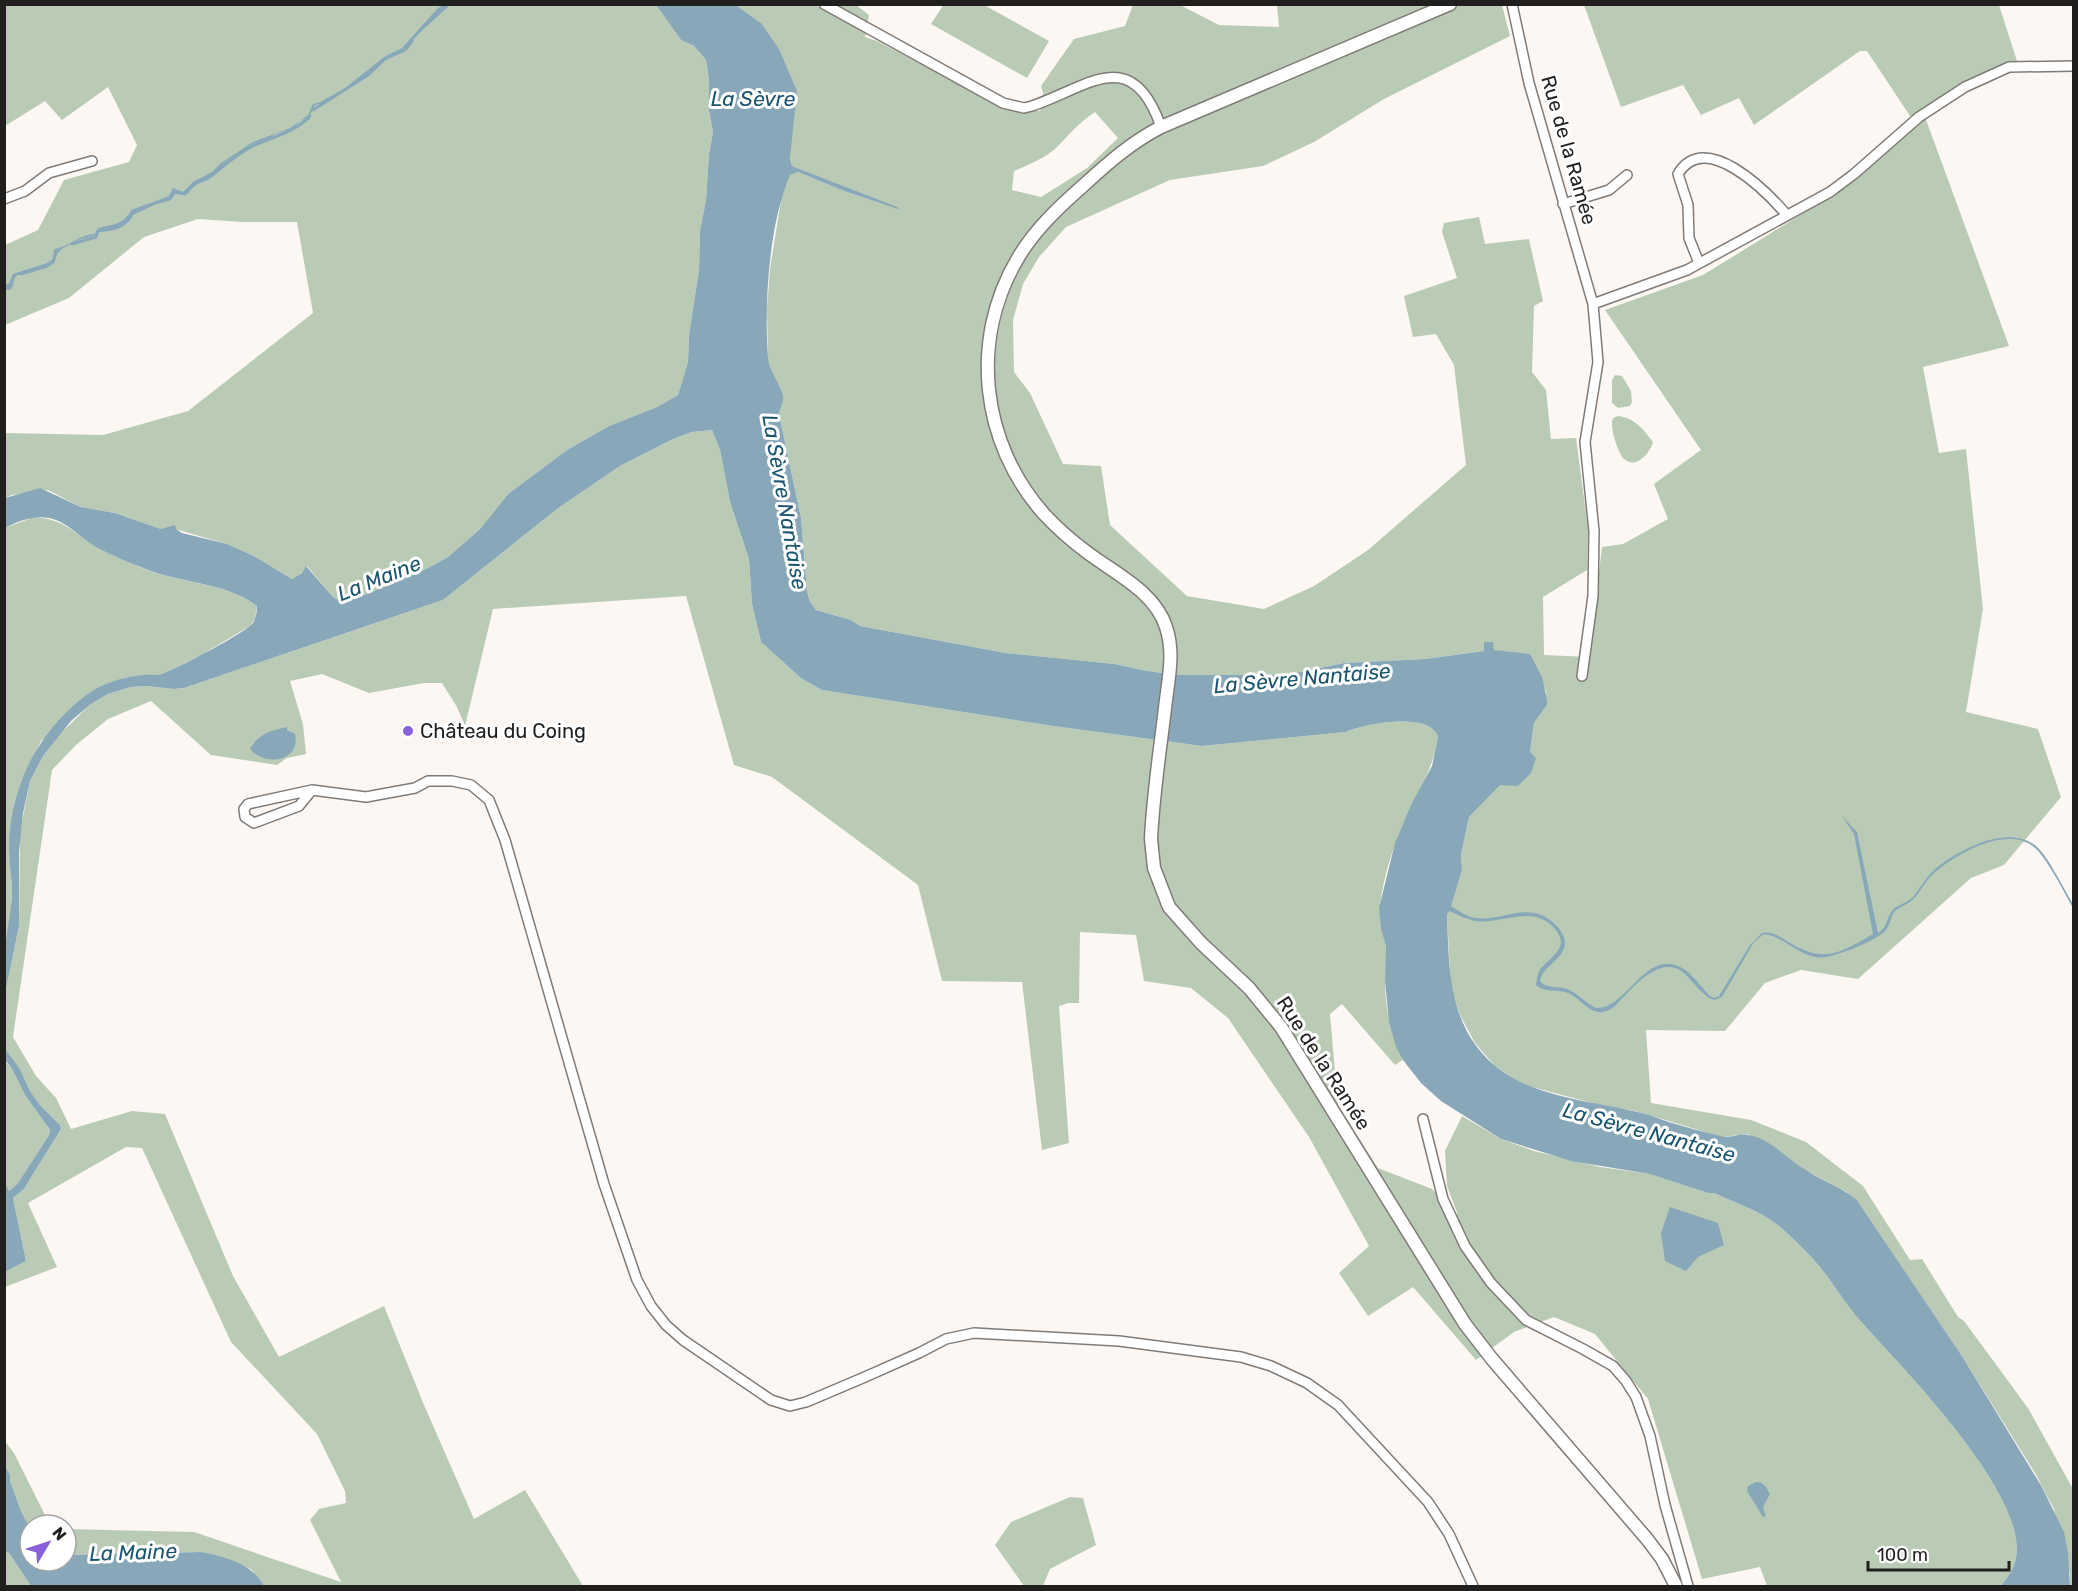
<svg xmlns="http://www.w3.org/2000/svg" width="2078" height="1591" font-family="Rubik,sans-serif">
<style>
.green{fill:#bacbb5;fill-rule:evenodd}
.water{fill:#88a8ba}
.lines{fill:none;stroke-linecap:round;stroke-linejoin:round}
.stream{stroke:#88a8ba;stroke-width:3}
.street-casing{stroke:#807b77;stroke-width:12}
.secondary-casing{stroke:#807b77;stroke-width:15}
.street{stroke:#fff;stroke-width:9}
.secondary{stroke:#fff;stroke-width:12}
.poi-dot{fill:#8760da;stroke:#fff;stroke-width:2}
.labels{text-anchor:middle;dominant-baseline:central;stroke-width:6;stroke-linejoin:round;paint-order:stroke}
.street-label{font-size:20px;fill:#211f1e;stroke:#fff}
.poi-label{font-size:20px;fill:#211f1e;stroke:#fff;text-anchor:start}
.water-label{font-size:21px;font-style:italic;fill:#195570;stroke:#fff}
</style>
<rect width="100%" height="100%" fill="#fcf7f3"/>
<path class="green" d="M944 4 984 5 1049 41 1027 78 931 24Z
M4 5H656L681 40 694 46 706 60 709 80V111L713 132 709 154 706 200 700 232 699 270 689 335 688 362 678 395 657 407 609 426 567 450 508 494 480 529 448 557 428 568 367 594 341 601 334 598 307 566 302 573 292 579 254 556 227 544 175 529H161L115 513 81 507 48 490 12 495 5 498V433L103 435 188 411 313 313 297 222H242L198 219 144 237 69 298 5 325V245L38 230 64 180 129 162 137 145 108 87 62 120 45 101 5 126Z
M736 5H815L823 10V5H856L869 15 865 37 877 41 1002 107 1040 111 1043 93 1041 86 1074 39 1125 26 1133 5H1180L1219 25 1279 27 1277 5H1502L1510 36 1384 99 1314 142 1263 166 1170 180 1066 227 1039 257 1023 284 1013 320 1014 372 1030 393 1063 464 1101 466 1110 525 1187 596 1264 609 1314 586 1368 550 1466 465 1454 365 1436 334 1413 337 1404 296 1457 278 1442 232 1444 223 1479 217 1485 244 1529 239 1543 301 1534 306 1532 372 1546 390 1551 439 1576 438 1588 528 1587 570 1543 597 1544 655 1589 657 1602 547 1623 544 1668 519 1654 484 1701 450 1605 310 1703 275 1823 201 1865 171 1924 117 1910 116 1867 51H1860L1754 125 1739 98 1701 115 1683 85 1621 107 1584 5H1999L2017 61 1925 117 2009 346 1923 367 1939 453 1966 449 1983 609 1966 712 2038 729 2061 797 2004 865 1971 878 1858 979 1801 970 1765 983 1725 1031 1646 1030 1651 1103 1751 1120 1806 1142 1863 1186 1910 1260 1922 1259 1958 1317 1964 1321 2028 1408 2073 1489V1586H2070V1575L2054 1509 2035 1473 1962 1356 1857 1200 1845 1191 1805 1170 1768 1143 1747 1134 1722 1137 1635 1111 1596 1104 1532 1087 1514 1079 1494 1065 1475 1043 1460 1015 1451 989 1447 915 1462 870 1461 855 1469 817 1530 752 1534 723 1547 705 1546 691 1530 655 1493 650 1484 643V651L1425 659 1344 663 1286 675H1175L1142 670 1115 664 1006 653 860 626 851 620 816 610 810 602 807 591 801 518 779 414 782 402 768 360 767 308 770 269 782 194 790 174 798 172 844 191 899 209 792 166 761 23ZM1095 112 1118 138 1087 168 1041 197 1012 190 1014 171C1028 165 1045 158 1056 148 1070 134 1077 124 1095 112Z
M1615 375 1622 376 1631 391 1632 402 1630 406 1618 408 1612 403V380Z
M1618 416C1635 418 1643 429 1653 442 1650 453 1636 470 1624 459 1618 452 1609 427 1613 418Z
M712 430 720 450 730 502 749 559 752 604 761 642 802 679 822 690 1053 726 1202 746 1346 732C1364 724 1430 711 1438 737 1432 777 1409 804 1396 842 1389 860 1381 889 1380 908 1379 922 1385 935 1386 949 1387 959 1385 970 1385 981 1385 1008 1391 1035 1403 1060L1395 1065 1342 1004 1330 1014 1338 1105 1378 1168 1432 1189 1458 1215 1447 1186 1445 1151 1462 1116 1501 1139 1534 1151 1600 1167 1651 1174 1708 1193H1714C1735 1203 1761 1211 1779 1226 1797 1242 1815 1259 1829 1279 1838 1291 1846 1304 1856 1316 1898 1364 2028 1492 2016 1558 2014 1569 2007 1578 2001 1586H1767L1760 1567 1702 1579 1648 1399 1595 1334 1554 1317 1514 1332 1476 1360 1413 1287 1368 1316 1339 1273 1369 1246 1309 1137 1228 1018 1191 988 1144 981 1136 935 1080 932 1079 1003H1069L1059 1006 1069 1143 1042 1150 1022 982 942 981 918 885 772 777 734 765 686 596 493 609 465 726 457 707 442 683H424L369 693 322 674 290 681 303 724 306 754 287 758 277 765 211 755 151 701 108 719 76 745 52 770 13 1037 36 1076 56 1098 71 1129 132 1111 165 1114 233 1276 279 1357 384 1306 424 1405 474 1519 525 1490 583 1586H264L251 1569 201 1552 66 1555V1529L194 1532 341 1582 310 1520 319 1509 346 1503 345 1491 317 1434 231 1342 142 1148 126 1147 28 1203 57 1267 5 1287V1272L26 1261 13 1198 24 1189 61 1129 60 1125 40 1105 30 1091 20 1069 4 1049 5 994 19 926 20 832 30 781 43 756 61 733 91 704 108 694 131 687 146 686 174 689 184 688 443 600 557 509 620 466 673 439 692 432Z
M34 517C64 519 72 532 96 546 110 555 127 561 142 568 180 584 222 581 257 606L255 619 250 626 201 655 160 675 125 678 41 741 21 781 14 804 9 848 12 892 10 922 5 951V528Z
M4 1060 12 1069 25 1095 50 1130 49 1135 18 1183 9 1191 4 1182Z
M4 1440 14 1453 50 1525H30V1528L21 1511 10 1481V1475L5 1465Z
M1070 1497 1083 1498 1096 1545 1050 1569 1043 1586H1024L995 1545 1011 1522Z
M4 1552 9 1553 31 1586H5Z"/>
<path class="water" d="M444 4 447 5 405 48 386 58 366 76 324 103 315 105 309 117 300 121 292 129 275 134 269 139 253 144 227 161 210 176 195 183 185 193 176 191 172 198 155 201 132 213C128 226 111 228 98 230L96 235 78 240 58 251 53 262 16 276 11 287 5 288V285L9 283 13 274 47 263 53 259 54 249C69 247 78 235 95 234L98 228C111 225 125 224 131 210L169 196 173 188 183 192 193 182 212 172 221 163 253 142 290 128 308 115 313 104 320 102 344 89 384 57 402 48 437 9Z
M656 5H736L761 23 779 49 797 91 790 158 792 166 897 207 901 210 844 191 798 172 790 175C769 224 764 303 768 357 769 371 780 383 783 396 784 402 780 408 779 414L801 518 807 591 810 602 816 610 851 620 860 626 1006 653 1115 664 1142 670 1175 675H1286L1344 663 1425 659 1484 651V642H1493L1494 650 1530 654 1542 677 1547 699V705L1534 723 1530 752 1536 758 1531 773 1518 786 1500 785 1469 817 1461 855 1462 870 1451 906C1458 911 1468 917 1476 918 1504 922 1530 898 1557 926 1562 932 1567 940 1564 948 1560 961 1543 967 1540 981 1546 989 1558 986 1567 989 1578 993 1585 1003 1596 1008 1627 1010 1646 945 1684 969 1693 975 1702 988 1710 996L1714 998 1719 996 1750 945 1762 933C1772 931 1779 936 1787 941 1823 964 1839 954 1873 934L1854 834 1842 816 1857 832 1878 933C1889 927 1886 914 1896 907 1901 904 1907 902 1912 898 1920 889 1926 877 1935 869 1958 850 2008 823 2036 846 2048 856 2064 889 2073 904V908C2064 892 2047 858 2034 847 2005 824 1952 856 1931 876 1923 884 1919 895 1911 901 1906 905 1900 907 1895 911 1890 916 1891 925 1885 931 1876 941 1841 954 1827 957 1802 961 1787 937 1764 934L1754 942 1722 997 1714 1000C1703 996 1695 984 1686 975 1661 950 1631 990 1614 1007 1593 1022 1584 1000 1568 993 1558 989 1544 993 1536 985 1537 980 1537 975 1539 971 1545 962 1561 953 1561 941 1560 937 1558 932 1555 929 1533 903 1502 925 1475 921 1466 919 1457 914 1449 911L1447 915C1449 963 1448 1014 1482 1053 1519 1096 1582 1099 1633 1111 1646 1113 1659 1119 1672 1123 1688 1128 1705 1132 1721 1136 1729 1139 1739 1133 1748 1135 1770 1138 1787 1159 1806 1170 1822 1181 1842 1187 1857 1200L1962 1356 2042 1487 2064 1532 2068 1552 2070 1586H2001C2007 1578 2014 1569 2016 1558 2028 1492 1898 1364 1856 1316 1846 1304 1838 1291 1829 1279 1815 1259 1797 1242 1779 1226 1761 1211 1735 1203 1714 1193H1708L1650 1174 1571 1161 1501 1139 1441 1101 1421 1083 1403 1060 1396 1047 1389 1022 1385 981 1386 947 1381 928 1379 908 1395 843 1411 805 1432 766 1438 737C1430 711 1364 724 1346 732L1202 746 1053 726 822 690 802 679 761 642 752 604 749 559 730 502 720 450 712 430 692 432 673 439 620 466 557 509 443 600 184 688 174 689 146 686 131 687 108 694 91 704 71 721 43 756 30 781 23 813 19 852V926L5 994C5 980 4 967 5 953 6 933 11 914 12 894 12 879 9 864 9 849 9 788 37 733 85 696 102 683 123 677 144 675 150 674 156 676 162 674 177 668 244 634 253 623 256 618 257 611 257 606 223 581 180 584 143 568 127 562 111 555 96 547 81 538 66 521 49 518 34 515 18 521 5 528V498L40 488 81 507 115 513 161 529 175 525 176 529 182 533 227 544 254 556 292 579 302 573 306 566 334 598 341 601 367 594 428 568 448 557 480 529 508 494 567 450 609 426 657 407 678 395 688 362 689 335 699 270 700 231 706 200 709 154 713 132 709 111V80L706 60 694 46 681 40Z
M287 727V730L295 734C301 762 265 767 250 749 258 734 272 730 287 727Z
M5 1049 20 1069 30 1091 40 1105 60 1125 61 1129 24 1189 13 1198 26 1261 5 1272V1182L9 1191 18 1183 49 1135 50 1130 25 1095 12 1069 5 1060Z
M1670 1207 1718 1223 1724 1245 1698 1257 1686 1271 1665 1261 1661 1233Z
M5 1465 10 1475V1481L21 1511 30 1528V1561H66V1555L201 1552C225 1557 252 1563 264 1586H31L9 1553 5 1552Z
M1756 1482C1763 1481 1767 1488 1770 1494L1763 1507 1766 1516 1763 1517 1747 1491 1748 1486Z"/>
<g class="lines">
<path class="stream" d="M426 25 449 4
M313 110 368 75 385 59 405 50 412 41
M72 244 96 237 98 231C112 229 126 228 132 214L155 203 170 199 175 192 185 194C188 191 191 187 195 184 200 181 206 180 211 176 225 165 237 154 253 146 272 137 296 132 310 116
M21 274 47 266 53 262 56 253 60 249
M4 289 10 288 12 284"/>
<defs>
<path id="street" d="M824 4 1003 103 1024 108 1032 106C1088 87 1132 43 1161 127
M1512 4 1529 83 1593 304 1598 362 1585 442 1594 531 1593 596 1582 676
M4 199 25 191 49 173 92 161
M1563 204 1609 190 1627 175
M1699 263 1689 238 1688 205 1678 174C1705 129 1766 191 1786 214
M1593 304 1687 270 1830 192 1854 174 1919 117 1965 87 2009 67 2074 66
M312 790 299 806 254 823 245 817 244 809 248 804 312 790 366 797 415 788 428 781H452L471 785 489 800 505 840 604 1184 637 1280 651 1306 666 1325 683 1340 771 1400 790 1406 806 1402 865 1377 919 1353 946 1339 974 1333 1119 1341 1241 1357 1271 1366 1307 1383 1338 1405 1428 1502 1449 1534 1473 1586
M1423 1119 1443 1199 1465 1246 1491 1283 1526 1320 1583 1349 1613 1366 1626 1381 1636 1397 1650 1436 1665 1505 1688 1586"/>
<path id="secondary" d="M1450 4 1161 127C1132 142 1109 162 1085 184 1060 206 1035 229 1018 258 969 340 981 443 1044 514 1058 529 1073 542 1088 553 1116 574 1155 592 1166 627 1175 653 1168 681 1165 708 1160 751 1153 795 1151 839L1154 868 1169 907 1201 943 1249 988 1281 1027 1465 1324 1492 1359 1647 1539 1662 1559 1676 1586"/>
</defs>
<use href="#street" class="street-casing"/>
<use href="#secondary" class="secondary-casing"/>
<use href="#street" class="street"/>
<use href="#secondary" class="secondary"/>
</g>
<circle class="poi-dot" cx="408" cy="731" r="6"/>
<g class="labels">
<g class="street-label">
<text transform="translate(1569 150) rotate(74)">Rue de la Ramée</text>
<text transform="translate(1324 1063) rotate(57)">Rue de la Ramée</text>
</g>
<g class="poi-label">
<text x="420" y="731">Château du Coing</text>
</g>
<g class="water-label">
<text x="753" y="98">La Sèvre</text>
<text transform="translate(785 502) rotate(80)">La Sèvre Nantaise</text>
<text transform="translate(379 578) rotate(-22)">La Maine</text>
<text transform="translate(1302 678) rotate(-5)">La Sèvre Nantaise</text>
<text transform="translate(1649 1132) rotate(15)">La Sèvre Nantaise</text>
<text transform="translate(133 1552) rotate(-2)">La Maine</text>
</g>
</g>
<rect width="2078" height="1591" fill="none" stroke="#211f1e" stroke-width="12"/>
<g transform="translate(48 1543) rotate(51)"><circle r="28" fill="#ffffff" stroke="#a6a5a5" stroke-width="1.5"/>
<path d="M0-4.5L10 22L0 15L-10 22Z" fill="#8760da"/>
<text y="-9" font-size="16" font-weight="bold" text-anchor="middle" fill="#211f1e">N</text>
</g>
<path d="M1868 1561v9h141v-9" fill="none" stroke="#211f1e" stroke-width="3"/>
<text x="1877" y="1561" font-size="18" fill="#211f1e" stroke="#ffffff" stroke-width="4.5" paint-order="stroke">100 m</text>
</svg>
